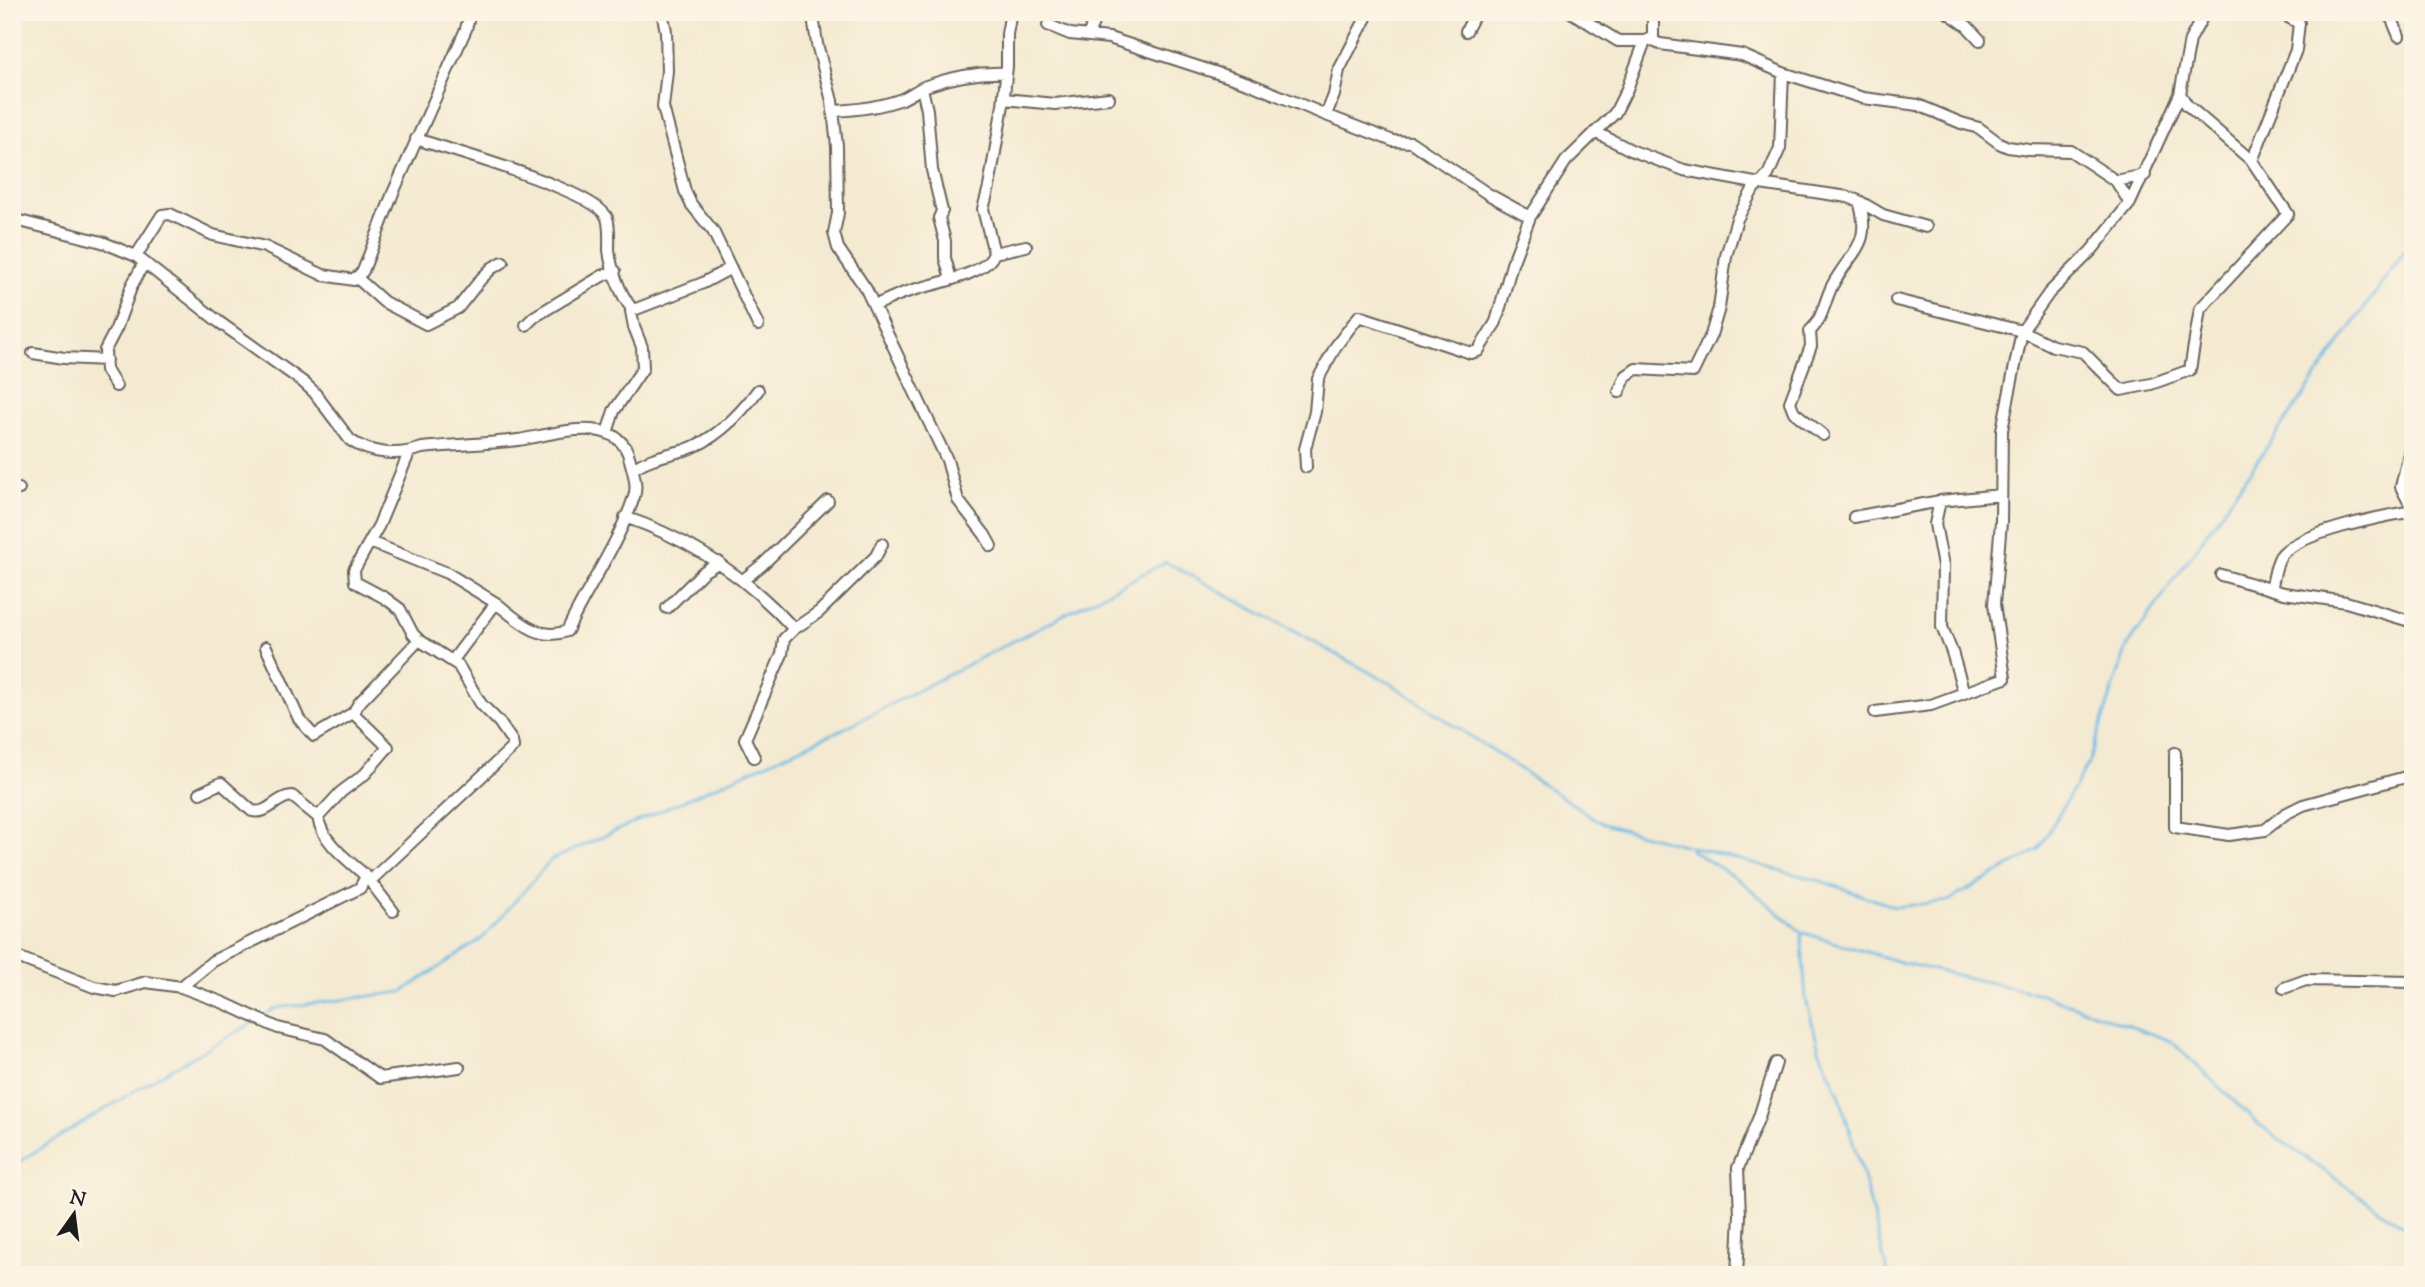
<svg xmlns="http://www.w3.org/2000/svg" width="2425" height="1287" font-family="'Sorts Mill Goudy',serif">
<style>
.lines{fill:none;stroke-linecap:round;stroke-linejoin:round}
.stream{stroke:#6dbde8;stroke-width:2.5}
.minor-casing{stroke:#68645b;stroke-width:14}
.minor{stroke:#fff;stroke-width:10}
</style>
<rect width="100%" height="100%" fill="#fcf5e5"/>
<filter id="ink" filterUnits="userSpaceOnUse"><feTurbulence type="fractalNoise" baseFrequency=".0143" numOctaves="2"/><feDisplacementMap in="SourceGraphic" scale="14" xChannelSelector="R" yChannelSelector="G"/><feConvolveMatrix kernelMatrix="1 2 1 2 8 2 1 2 1" color-interpolation-filters="sRGB"/></filter>
<filter id="wash" filterUnits="userSpaceOnUse"><feTurbulence type="fractalNoise" baseFrequency=".00686" numOctaves="4" result="noise"/><feDisplacementMap in="SourceGraphic" scale="28" xChannelSelector="R" yChannelSelector="G"/><feGaussianBlur stdDeviation="1.57" result="paint"/><feColorMatrix in="noise" values="0 0 0 0 0 0 0 0 0 0 0 0 0 0 0 0 0 1.4 0 .05"/><feComposite in="paint" operator="in"/></filter>
<g filter="url(#wash)">
<rect width="100%" height="100%" fill="#f4ead1"/>
<g class="lines">
<path class="stream" d="M1691 850 1741 881 1801 932 1903 963 2041 994 2171 1041 2259 1125 2413 1233
M1801 932 1806 999 1819 1049 1839 1094 1866 1187 1888 1275
M262 1017 277 1008 402 992 483 938 551 860 845 728 1166 562 1393 685 1603 824 1821 881 1895 907 1948 901 2038 850 2088 764 2127 647 2413 239
M12 1166 159 1076 256 1021"/>
</g>
</g>
<g filter="url(#ink)">
<g class="lines">
<defs>
<path id="minor" d="M662 12 666 31 667 71 663 107 685 191 691 204 713 231 758 325
M816 12 814 23 817 44 832 101 837 146 838 213 834 233 838 248 866 289 947 460 958 500 985 535 991 546
M1011 12 1007 34V66L1003 105 989 187 983 209 994 253 1026 246
M1571 12 1618 41H1645
M1653 12V41L1660 44 1742 55 1783 73 1863 98 1918 105 1961 123 1979 128 1999 143 2008 147 2029 150 2071 151 2116 181 2130 203 2091 251 2049 293 2022 331 2002 430 2001 522 1994 604 2005 678 1931 705 1875 712
M1947 12 1967 26 1980 40
M2389 12 2399 36
M1048 25 1070 34 1109 38 1248 83 1326 115 1334 95 1339 70 1369 12
M1466 31 1476 12
M1088 36 1097 12
M922 88 927 110 932 170 942 211 939 218 945 241V258L951 279
M1004 99 1055 104 1109 98
M833 111C856 110 880 107 902 99 911 95 918 89 926 86 952 77 979 72 1006 73
M1326 115 1393 141 1411 142 1488 194 1530 217
M1595 132 1633 151 1684 170 1760 184 1848 197 1859 201 1883 215 1926 227
M416 139C447 149 597 191 607 218 610 227 609 240 609 250 611 269 620 294 632 309
M2252 161 2296 50 2299 23 2279 12
M2116 181 2145 175
M2130 203 2180 94
M12 219 102 242 136 256 219 322 303 382 314 392 350 440C371 455 399 456 422 448 454 445 486 444 518 440 553 435 619 411 630 460 633 472 638 485 634 497 618 545 588 586 567 631 538 642 518 620 496 603L453 660
M136 256 162 215 170 214 213 235 265 247 323 275 354 280 363 271 393 193 466 29 470 12
M356 277 384 302 426 324 458 308 481 279 492 268 503 262
M1896 300 2022 331 2053 346 2083 352 2121 390 2151 384 2190 370 2200 309 2288 214 2252 161 2187 105 2180 94 2190 40 2205 12
M874 306C885 301 899 294 910 291 931 284 988 275 994 253
M526 325 534 317 602 276 615 271
M33 353 64 358 106 360
M116 386 106 370 105 350 116 329 132 285 144 263
M1619 392 1626 376 1636 369 1693 372 1711 335 1719 308 1726 256 1737 219 1755 186 1760 184 1768 175 1780 148 1783 73
M607 433 614 411 643 368 642 347 634 327 631 311 703 283 731 268
M1823 435 1794 412 1790 402 1811 346 1810 331C1823 319 1824 302 1832 286 1850 251 1873 247 1859 201
M2413 437 2401 487 2413 510
M1306 467 1305 449 1315 412 1318 379 1336 346 1359 316 1471 353 1478 351 1496 322 1512 264 1530 217 1566 161 1615 113 1627 89 1645 41 1652 38
M633 469C648 458 667 455 685 450 715 440 739 416 758 390
M12 491 19 489
M1940 501 1935 524 1943 566 1942 627 1952 652 1964 693
M625 517C692 540 747 577 794 629L819 612 876 556 882 544
M1854 517 1940 501 2001 495
M370 542 447 573 496 603
M2221 575 2284 593 2346 602 2413 622
M743 580 762 565 828 501
M2271 589C2274 579 2275 566 2280 557 2295 533 2384 516 2413 511
M667 608 703 572 719 562
M266 647 299 719 314 736 353 713
M2175 753V827L2229 835 2265 830 2285 814 2303 805 2413 775
M754 757 745 739 782 654 784 639 794 629
M200 793 221 783 252 811C269 815 275 797 292 796L318 817
M366 876 393 911
M370 881 513 747 512 741 499 722 481 704 458 665 419 640 413 634 400 609 385 598 355 582 354 570 379 525 409 453
M12 955 94 987 116 991 146 982 181 987 213 961 360 888 366 876C349 861 321 841 318 817L341 792 365 774 388 747 353 713 359 703 419 640
M181 987 224 1003 278 1028 325 1039 380 1078 459 1067
M2284 988 2306 980 2413 982
M1737 1275 1740 1215 1738 1168 1759 1117 1776 1063"/>
</defs>
<use href="#minor" class="minor-casing"/>
<use href="#minor" class="minor"/>
</g>
</g>
<rect width="2425" height="1287" fill="none" stroke="#fcf5e5" stroke-width="42"/>
<g transform="translate(74 1214) rotate(14)" stroke="#fcf5e5" stroke-width="5" paint-order="stroke">
<path d="M0-5L12 26L0 18L-12 26Z" fill="#1c1c1c"/>
<text y="-10" font-size="19" font-weight="bold" text-anchor="middle" fill="#1c1c1c">N</text>
</g>
</svg>
